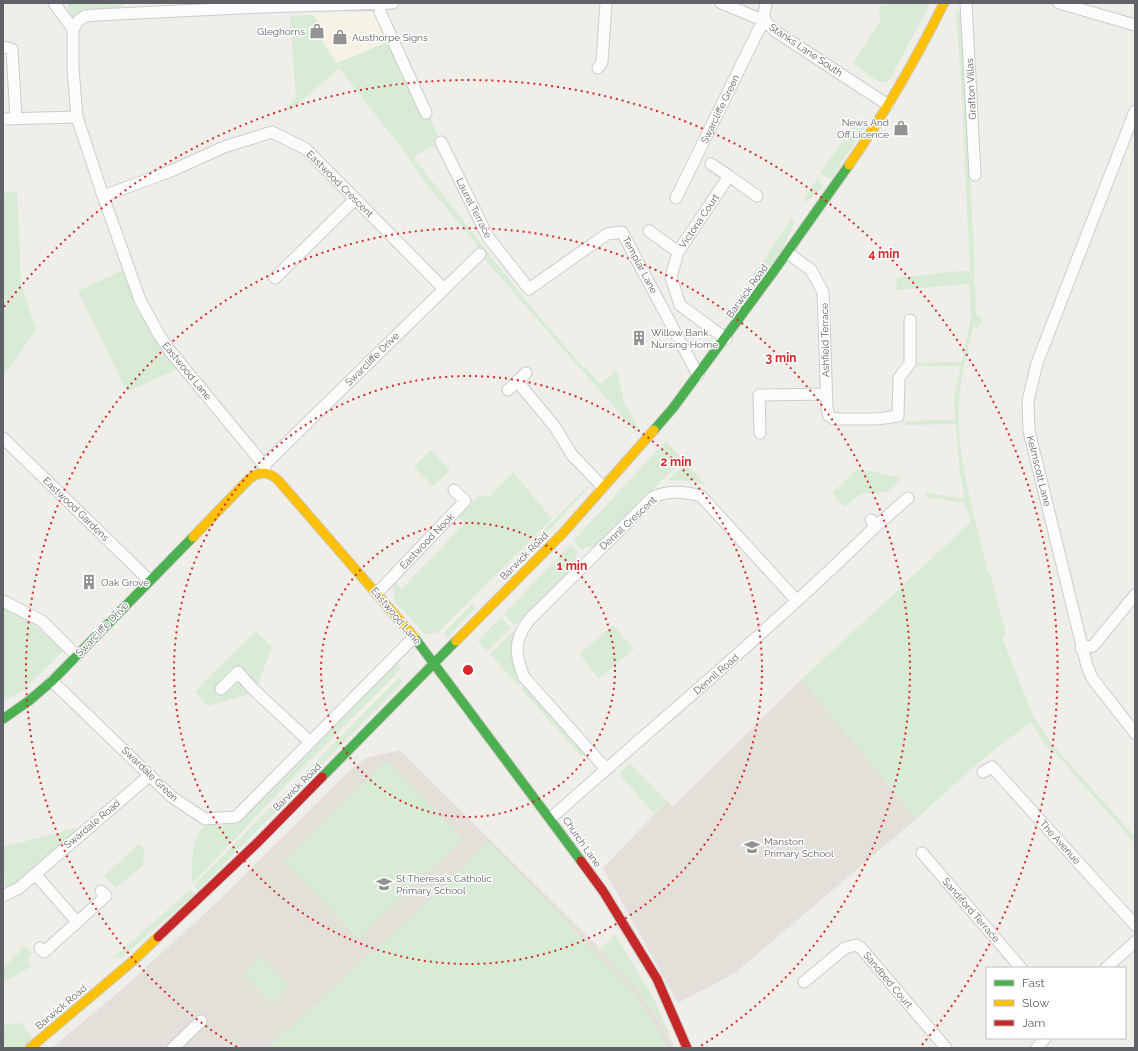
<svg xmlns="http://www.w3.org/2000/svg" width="1138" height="1051" font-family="Raleway,sans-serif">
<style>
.commercial{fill:#f7f3e4}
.education{fill:#e2e0d9}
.green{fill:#d7ebd5}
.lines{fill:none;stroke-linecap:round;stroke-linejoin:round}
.street-casing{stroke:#ccc;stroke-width:13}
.fast-casing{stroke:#cbcbc9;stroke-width:11}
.slow-casing{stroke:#cbcbc9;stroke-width:11}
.jam-casing{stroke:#cbcbc9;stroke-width:11}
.street{stroke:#fdfcfc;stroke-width:11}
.fast{stroke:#4caf50;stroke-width:9}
.slow{stroke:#ffc107;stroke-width:9}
.jam{stroke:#c62828;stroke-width:9}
.ring{fill:none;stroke:#d62828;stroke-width:2;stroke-dasharray:2 4}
.labels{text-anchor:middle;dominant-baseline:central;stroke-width:3;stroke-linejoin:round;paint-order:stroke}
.poi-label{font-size:10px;fill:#5f6267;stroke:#fff;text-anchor:start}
.street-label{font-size:10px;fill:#5f6267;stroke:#fff}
.centre{fill:#d62828;stroke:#fff;stroke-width:2}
.ring-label{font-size:12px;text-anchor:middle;font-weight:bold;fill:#d62828;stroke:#fff;stroke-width:3;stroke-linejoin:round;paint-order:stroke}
</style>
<rect width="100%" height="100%" fill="#efeee9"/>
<path class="commercial" d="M380 12 401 55 351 83 300 16Z"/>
<path class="education" d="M802 679 916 819 735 973 678 1003 603 868 667 801 672 807Z
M400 750 618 967 635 986 655 1014 674 1048H52L121 990 217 902 350 770 366 758Z"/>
<path class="green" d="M67 3H123V14L96 15 73 29Z
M887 3 930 4 891 77 886 82H879L853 63 880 22 879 5H887Z
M961 10 973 234 976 315 982 319 978 327H973C967 352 960 378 959 405 956 461 976 519 988 573H990L1006 634 1002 635 1003 640 1033 716 1052 744 1135 837V843L1056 754 1045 745 1031 722 984 758 916 819 802 679 971 522 965 503 926 497V493L965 499 960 474 956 424 905 425V421L955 420 954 398 961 366H917V363L962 362 971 316 969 284 896 290 897 278 970 270 961 80 956 11Z
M313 15 322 28 323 42 337 63 394 39 441 142 413 157 523 297 583 368H586L601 384 617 370 624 402 638 428 635 431 480 254 476 243 427 185 404 151 339 68 290 111 287 108 296 98 290 16Z
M857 119 866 125 831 179 820 174Z
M817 179 824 186 807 202 804 200Z
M17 192 21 283 36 330 3 376V193Z
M791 219 795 222 782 250 736 314 730 310Z
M130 267 140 300 183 366 127 392 78 291Z
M666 441 683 460 644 497 646 500 598 548 588 547 581 549 573 541Z
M431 450 450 470 433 486 414 467Z
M686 463 705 484 704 485 692 481 668 480Z
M860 470H865L902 478 887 492 860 494 845 507 832 493 855 471Z
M513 472 552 519 437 633 425 634 395 602 393 583 395 582 402 589 465 523 458 517 477 497 490 496Z
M588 486 589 487 521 560 518 556Z
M571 544 578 552 576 559 578 568 531 613 529 611 515 625 504 614Z
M472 604 476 608 448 637 444 633Z
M3 608C29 617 43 632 63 651L24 689 3 702Z
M501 617 511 628 487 651 478 641Z
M613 625 634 649 599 679 580 654Z
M516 629C509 649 510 666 522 683L519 686 490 654Z
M256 631 272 647 258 684 248 694 208 706 195 691Z
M397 661 401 669 301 769 192 884C193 865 189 835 207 825L222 826 236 822Z
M399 678 403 682 198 890 194 885Z
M524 686 585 754 581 756 521 689Z
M387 761 463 838 359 939 284 862Z
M630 763 667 801 654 813 621 776 620 773Z
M81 827 25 877 5 891 3 847Z
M488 841 636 995 668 1048H267L447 884Z
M139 844 144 850 143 865 116 888 104 876Z
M190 890 195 894 123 956 113 958Z
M615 935 653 997 675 1048 655 1014 635 986 600 949Z
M25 946 32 954 26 960 32 966 3 983V968Z
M261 956 289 986 272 1003 243 974Z
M21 1023 33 1039 22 1048H3V1025Z"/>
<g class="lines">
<defs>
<path id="street" d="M54 3 73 29
M721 3 765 21 775 31 888 105
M966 3 975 175
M1059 3 1135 25
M380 4V12L426 113
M765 21 764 14 766 3
M3 47 12 49 16 119
M598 68 602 62 606 3
M1135 111 1037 363 1028 401 1029 431 1087 666 1092 678 1135 733
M3 119 77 117
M441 142 488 237 529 289 607 234 622 232 698 375
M711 164 729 176
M103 196 171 171 224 147 272 132 306 149 443 288
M676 198 758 31 765 21
M649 231 678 252
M788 253 811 270 823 292 827 408 829 416 834 419H877L898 416 899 378 910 363V320
M275 278 355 199
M726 339 680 305 671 277 678 252 729 176 757 196
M517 381 555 427 572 455 603 487
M508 390 526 373
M760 433 759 395 826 394
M3 438 149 580
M264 465 480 254
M266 472 264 465 170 351 158 333 140 300 103 196 77 117 73 69V29L78 21 85 16 96 15 262 7 393 3
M876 526 908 498
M377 593 465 501 454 490
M3 601 42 621 77 656
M1081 648 1093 646 1135 595
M52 681 172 797 205 819 236 817 414 637
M221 689 238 672 252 688 310 742
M606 769 524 677C514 654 514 637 531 618L653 497C669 490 684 491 701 496L797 601
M983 772 992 767 1135 925
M551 818C660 721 772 628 876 526L871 520
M922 853 1021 968
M35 874 77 922
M3 896 19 888 150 775
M40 948 44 952 106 896 101 891
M1106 968 1135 942
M804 982 845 948 856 945 861 948 946 1048
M173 1048 201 1021
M1037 1048 1045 1038"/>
<path id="fast" d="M654 430 673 408 774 271 849 165
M414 637 581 861
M3 719 30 700 52 681 193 537
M322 777 456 641"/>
<path id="slow" d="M849 165C885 113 916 59 944 3
M193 537 249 479C260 471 268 471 278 480L414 637
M456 641 563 533 654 430
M30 1048 134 960 158 937"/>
<path id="jam" d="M581 861 603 891 657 979 687 1048
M158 937 257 843 322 777"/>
</defs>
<use href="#street" class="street-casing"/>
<use href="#fast" class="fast-casing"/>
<use href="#slow" class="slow-casing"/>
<use href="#jam" class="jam-casing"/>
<use href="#street" class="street"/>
<use href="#fast" class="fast"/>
<use href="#slow" class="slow"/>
<use href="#jam" class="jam"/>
</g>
<g class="ring">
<circle cx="468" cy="670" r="147"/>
<circle cx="468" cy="670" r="294"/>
<path d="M237 1047A442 442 0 1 1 699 1047"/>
<path d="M4 307A589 589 0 1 1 922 1045"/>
</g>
<defs>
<symbol id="shop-bare" viewBox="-9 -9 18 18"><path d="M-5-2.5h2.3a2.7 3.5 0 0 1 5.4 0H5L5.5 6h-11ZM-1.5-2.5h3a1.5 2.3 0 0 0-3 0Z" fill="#919394" stroke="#fff" stroke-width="2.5" paint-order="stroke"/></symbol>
<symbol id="building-bare" viewBox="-9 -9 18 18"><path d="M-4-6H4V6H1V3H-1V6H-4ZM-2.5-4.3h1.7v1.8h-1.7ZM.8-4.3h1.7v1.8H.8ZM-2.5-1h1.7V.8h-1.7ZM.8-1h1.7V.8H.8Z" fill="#919394" stroke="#fff" stroke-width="2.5" paint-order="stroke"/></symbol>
<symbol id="school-bare" viewBox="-9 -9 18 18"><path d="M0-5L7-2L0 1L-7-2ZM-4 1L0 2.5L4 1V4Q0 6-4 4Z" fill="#919394" stroke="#fff" stroke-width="2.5" paint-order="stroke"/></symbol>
</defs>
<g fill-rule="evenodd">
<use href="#shop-bare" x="306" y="20" width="22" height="22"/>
<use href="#shop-bare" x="329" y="26" width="22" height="22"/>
<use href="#shop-bare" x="890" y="117" width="22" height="22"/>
<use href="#building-bare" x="628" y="327" width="22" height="22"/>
<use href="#building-bare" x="78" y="571" width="22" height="22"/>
<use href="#school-bare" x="741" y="836" width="22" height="22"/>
<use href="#school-bare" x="373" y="873" width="22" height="22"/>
</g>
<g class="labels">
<g class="poi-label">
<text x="305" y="31" text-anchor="end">Gleghorns</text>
<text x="352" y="37">Austhorpe Signs</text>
<text x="889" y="122" text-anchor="end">News And<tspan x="889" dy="12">Off Licence</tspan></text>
<text x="651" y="332">Willow Bank<tspan x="651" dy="12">Nursing Home</tspan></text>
<text x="101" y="582">Oak Grove</text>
<text x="764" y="841">Manston<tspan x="764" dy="12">Primary School</tspan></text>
<text x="396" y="878">St Theresa's Catholic<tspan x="396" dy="12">Primary School</tspan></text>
</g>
<g class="street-label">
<text transform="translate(806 50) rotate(34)">Stanks Lane South</text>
<text transform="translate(971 89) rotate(-93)">Grafton Villas</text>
<text transform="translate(720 109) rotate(-64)">Swarcliffe Green</text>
<text transform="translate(340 184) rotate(45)">Eastwood Crescent</text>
<text transform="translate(474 208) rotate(63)">Laurel Terrace</text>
<text transform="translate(699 221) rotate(-56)">Victoria Court</text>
<text transform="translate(640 265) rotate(62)">Templar Lane</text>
<text transform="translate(747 291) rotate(-54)">Barwick Road</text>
<text transform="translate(825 340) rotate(-91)">Ashfield Terrace</text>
<text transform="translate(372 359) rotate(-45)">Swarcliffe Drive</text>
<text transform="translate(187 371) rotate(51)">Eastwood Lane</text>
<text transform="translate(1039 471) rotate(76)">Kelmscott Lane</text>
<text transform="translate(76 509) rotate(44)">Eastwood Gardens</text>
<text transform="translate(628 523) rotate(-43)">Dennil Crescent</text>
<text transform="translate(427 541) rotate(-46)">Eastwood Nook</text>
<text transform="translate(524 556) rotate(-45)">Barwick Road</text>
<text transform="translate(396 616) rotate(50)">Eastwood Lane</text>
<text transform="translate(102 629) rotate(-46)">Swarcliffe Drive</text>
<text transform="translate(716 674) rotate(-41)">Dennil Road</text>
<text transform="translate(150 774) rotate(44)">Swardale Green</text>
<text transform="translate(297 787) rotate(-45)">Barwick Road</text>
<text transform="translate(92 824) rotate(-40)">Swardale Road</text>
<text transform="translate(582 842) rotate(55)">Church Lane</text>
<text transform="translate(1060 842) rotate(48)">The Avenue</text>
<text transform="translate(971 910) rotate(49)">Sandiford Terrace</text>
<text transform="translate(888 980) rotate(50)">Sandbed Court</text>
<text transform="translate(61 1007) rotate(-40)">Barwick Road</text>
</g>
</g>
<circle cx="468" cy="670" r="6" class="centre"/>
<g class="ring-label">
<text x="884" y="258">4 min</text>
<text x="781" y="362">3 min</text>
<text x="676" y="466">2 min</text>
<text x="572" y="570">1 min</text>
</g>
<rect width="1138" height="1051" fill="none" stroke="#5f6267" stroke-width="8"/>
<rect x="986" y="967" width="140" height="72" fill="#ffffff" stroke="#bfc0c2"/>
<rect x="994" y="980" width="20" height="6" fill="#4caf50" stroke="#bfc0c2"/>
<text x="1022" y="987" font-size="12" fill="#5f6267">Fast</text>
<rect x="994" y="1000" width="20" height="6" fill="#ffc107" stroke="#bfc0c2"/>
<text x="1022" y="1007" font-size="12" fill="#5f6267">Slow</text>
<rect x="994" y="1020" width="20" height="6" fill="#c62828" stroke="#bfc0c2"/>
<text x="1022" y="1027" font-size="12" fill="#5f6267">Jam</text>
</svg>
